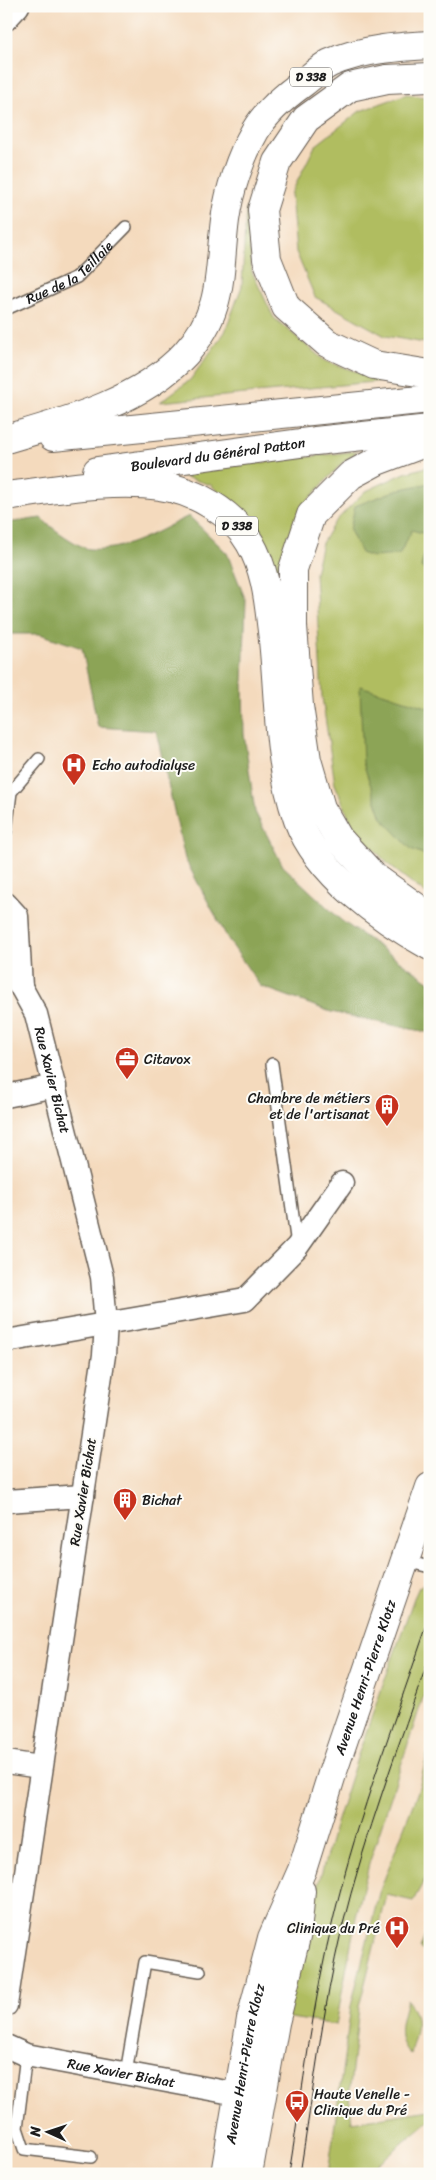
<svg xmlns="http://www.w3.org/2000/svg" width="436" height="2180" font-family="Sriracha,sans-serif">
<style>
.green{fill:#b0bd60;stroke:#666c3e}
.forest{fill:#8ca456;stroke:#546039}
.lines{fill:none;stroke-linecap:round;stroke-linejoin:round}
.service-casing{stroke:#685e54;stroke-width:14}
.minor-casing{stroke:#685e54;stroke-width:25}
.tertiary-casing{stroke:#685e54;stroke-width:30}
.trunk-casing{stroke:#685e54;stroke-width:30}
.service{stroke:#fff;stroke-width:11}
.minor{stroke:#fff;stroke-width:22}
.tertiary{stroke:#fff;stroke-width:28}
.trunk{stroke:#fff;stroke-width:28}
.tram{stroke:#1c1c1c;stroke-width:1}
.labels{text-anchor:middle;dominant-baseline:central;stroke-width:4;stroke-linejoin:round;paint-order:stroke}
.shield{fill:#fdfcf7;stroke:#605f5e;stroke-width:1}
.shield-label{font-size:12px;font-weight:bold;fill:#1c1c1c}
.street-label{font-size:14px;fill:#1c1c1c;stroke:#fdfcf7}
.poi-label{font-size:14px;fill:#1c1c1c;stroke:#fdfcf7;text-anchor:start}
</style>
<rect width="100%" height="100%" fill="#fdfcf7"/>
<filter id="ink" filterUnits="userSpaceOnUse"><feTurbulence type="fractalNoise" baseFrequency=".02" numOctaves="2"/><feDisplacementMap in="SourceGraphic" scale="10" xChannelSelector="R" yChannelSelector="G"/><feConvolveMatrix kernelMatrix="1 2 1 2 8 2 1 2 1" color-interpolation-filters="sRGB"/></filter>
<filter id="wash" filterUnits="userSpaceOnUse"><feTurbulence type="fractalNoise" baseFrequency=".0096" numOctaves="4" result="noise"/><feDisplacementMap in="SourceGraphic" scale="20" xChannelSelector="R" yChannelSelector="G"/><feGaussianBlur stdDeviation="1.12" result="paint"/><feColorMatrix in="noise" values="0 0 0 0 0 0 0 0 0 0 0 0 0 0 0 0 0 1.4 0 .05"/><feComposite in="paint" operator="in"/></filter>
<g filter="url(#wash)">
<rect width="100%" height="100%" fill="#f4dabd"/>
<path class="green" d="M407 94 430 98V344L385 336 315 297 296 252 291 194 315 146 360 111Z
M246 207 252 272 274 318 325 361 384 381 160 402 190 380 225 332 242 286Z
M358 451 342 463 301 508 283 624 276 571 258 527 211 485 172 473Z
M430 466V897L390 866 353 827 335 784 322 697 315 573 322 543 334 523 364 492 405 473Z
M430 1581V1676L369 1864 356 1917 336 2025 284 2017 302 1941 336 1823 358 1755 414 1598 419 1587Z
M430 1745V1768L424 1797 430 1798V1870L413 1901 387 1895 359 2007 349 2096 352 2122 430 2110V2120L366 2174H328L351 2006 379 1893 418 1791Z
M430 1922V1944L424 1951 420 1949Z
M407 2000C422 2019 416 2032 410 2054 394 2038 402 2019 407 2000Z"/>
<path class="forest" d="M430 483V574L421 567 427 544 426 534 412 530 399 555 373 557 361 553 350 530 355 506 397 490Z
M189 516 227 553 246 601 243 681 244 734 255 812 283 866 342 921 430 982V1033L331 1012 260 986 228 939 185 859 156 731 98 727 82 648 40 634H6V523L41 518C49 526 79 548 90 549 126 552 157 531 189 516Z
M360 686 430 708V857L411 849 382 818 363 763Z"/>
</g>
<g filter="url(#ink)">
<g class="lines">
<defs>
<g id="service">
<path id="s1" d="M6 309 77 277 126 227"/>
<path d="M6 832 11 792 39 759"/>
<path d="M272 1064 297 1245"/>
<path d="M405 1561 430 1567"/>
<path d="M26 2055 17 2128 24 2149 91 2157"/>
<path d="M126 2073 145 1962 200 1971"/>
</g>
<g id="minor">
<path d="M6 19 18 6"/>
<path d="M6 904 17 916 21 987"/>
<path id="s2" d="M6 971 21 987 36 1014 102 1277 106 1324 104 1355 6 2005"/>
<path d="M6 1096 55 1086"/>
<path d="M6 1341 245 1300 297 1247 342 1183"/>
<path d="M6 1501 83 1496"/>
<path d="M6 1762 40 1767"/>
<path id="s3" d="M6 2046 26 2055 237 2094"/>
</g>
<g id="tertiary">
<path id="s4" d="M225 2174 251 2019 272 1938 302 1870 332 1774 430 1487"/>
<path d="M248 2174 275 2023 297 1933 301 1891"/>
</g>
<g id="trunk">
<path d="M430 77 387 79 350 87 306 119 277 162 262 210 267 259 286 307 327 343 374 365 430 374"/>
<path d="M53 437 430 399"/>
<path d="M6 439C65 422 142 401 185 354 225 310 218 274 225 220 229 191 240 157 255 131 266 112 285 96 303 83 311 77 320 68 330 63 362 49 396 47 430 45"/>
<path d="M430 441 377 461 351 475 311 515 293 569V626L299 706 307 760 321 808 339 839 374 877 430 917"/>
<path id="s5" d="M97 471 315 441 430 429"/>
<path d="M6 496C54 490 113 479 160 486 194 490 233 513 250 543 264 567 268 595 271 623 280 688 275 757 298 820 318 874 381 919 430 946"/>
</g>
</defs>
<use href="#service" class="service-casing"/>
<use href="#minor" class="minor-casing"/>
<use href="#tertiary" class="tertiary-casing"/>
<use href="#trunk" class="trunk-casing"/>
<use href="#service" class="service"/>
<use href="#minor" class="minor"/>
<use href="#tertiary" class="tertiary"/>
<use href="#trunk" class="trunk"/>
<path class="tram" d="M289 2174C303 2088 313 2000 334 1916 358 1815 397 1715 430 1616
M300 2174C313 2092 323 2008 342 1928 365 1835 399 1745 430 1655"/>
</g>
</g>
<defs>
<symbol id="hospital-pin" viewBox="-11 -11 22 30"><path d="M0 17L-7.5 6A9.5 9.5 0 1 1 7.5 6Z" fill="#c8321e" stroke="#fdfcf7"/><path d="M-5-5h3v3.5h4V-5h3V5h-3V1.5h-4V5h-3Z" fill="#fff"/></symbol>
<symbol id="office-pin" viewBox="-11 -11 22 30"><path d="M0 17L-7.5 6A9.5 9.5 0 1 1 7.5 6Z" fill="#c8321e" stroke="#fdfcf7"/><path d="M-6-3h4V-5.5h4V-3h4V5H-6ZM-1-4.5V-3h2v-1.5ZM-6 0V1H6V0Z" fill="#fff"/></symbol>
<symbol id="building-pin" viewBox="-11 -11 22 30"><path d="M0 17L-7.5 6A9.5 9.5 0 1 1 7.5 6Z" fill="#c8321e" stroke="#fdfcf7"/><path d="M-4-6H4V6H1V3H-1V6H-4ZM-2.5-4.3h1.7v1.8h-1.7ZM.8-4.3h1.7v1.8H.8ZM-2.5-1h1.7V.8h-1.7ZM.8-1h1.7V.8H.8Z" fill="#fff"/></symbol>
<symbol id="bus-pin" viewBox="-11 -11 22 30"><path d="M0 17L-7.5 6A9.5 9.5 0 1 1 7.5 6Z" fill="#c8321e" stroke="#fdfcf7"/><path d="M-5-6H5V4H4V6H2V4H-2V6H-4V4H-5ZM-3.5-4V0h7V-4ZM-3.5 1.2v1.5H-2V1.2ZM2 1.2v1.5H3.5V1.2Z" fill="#fff"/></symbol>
</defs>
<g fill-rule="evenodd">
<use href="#hospital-pin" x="60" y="751" width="28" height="38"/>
<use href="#office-pin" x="113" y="1045" width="28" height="38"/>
<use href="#building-pin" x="373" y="1092" width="28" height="38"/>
<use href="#building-pin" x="111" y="1486" width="28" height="38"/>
<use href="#hospital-pin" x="383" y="1914" width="28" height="38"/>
<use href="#bus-pin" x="283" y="2088" width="28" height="38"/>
</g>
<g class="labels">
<g class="shield">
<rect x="290" y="67.5" width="42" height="19" rx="4"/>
<rect x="216" y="516.5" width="42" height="19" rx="4"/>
</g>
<g class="shield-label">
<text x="311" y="77">D 338</text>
<text x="237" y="526">D 338</text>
</g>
<g class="street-label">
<text stroke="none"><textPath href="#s1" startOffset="74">Rue de la Teillaie</textPath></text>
<text stroke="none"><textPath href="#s5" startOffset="122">Boulevard du Général Patton</textPath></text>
<text stroke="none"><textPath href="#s2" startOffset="121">Rue Xavier Bichat</textPath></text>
<text transform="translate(83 1492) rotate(-81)">Rue Xavier Bichat</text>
<text stroke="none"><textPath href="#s4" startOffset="518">Avenue Henri-Pierre Klotz</textPath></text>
<text stroke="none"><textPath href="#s4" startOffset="112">Avenue Henri-Pierre Klotz</textPath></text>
<text stroke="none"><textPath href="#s3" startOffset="119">Rue Xavier Bichat</textPath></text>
</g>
<g class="poi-label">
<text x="92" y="765">Echo autodialyse</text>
<text x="144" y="1059">Citavox</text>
<text x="370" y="1098" text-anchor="end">Chambre de métiers<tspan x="370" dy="16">et de l'artisanat</tspan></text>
<text x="142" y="1500">Bichat</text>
<text x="380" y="1928" text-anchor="end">Clinique du Pré</text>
<text x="314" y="2094">Haute Venelle -<tspan x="314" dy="16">Clinique du Pré</tspan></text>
</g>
</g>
<rect width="436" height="2180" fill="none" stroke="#fdfcf7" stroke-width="25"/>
<g transform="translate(48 2132) rotate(273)" stroke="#fdfcf7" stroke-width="4" paint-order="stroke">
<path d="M0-4L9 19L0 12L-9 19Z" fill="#1c1c1c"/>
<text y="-8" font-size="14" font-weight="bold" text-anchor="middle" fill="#1c1c1c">N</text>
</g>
</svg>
